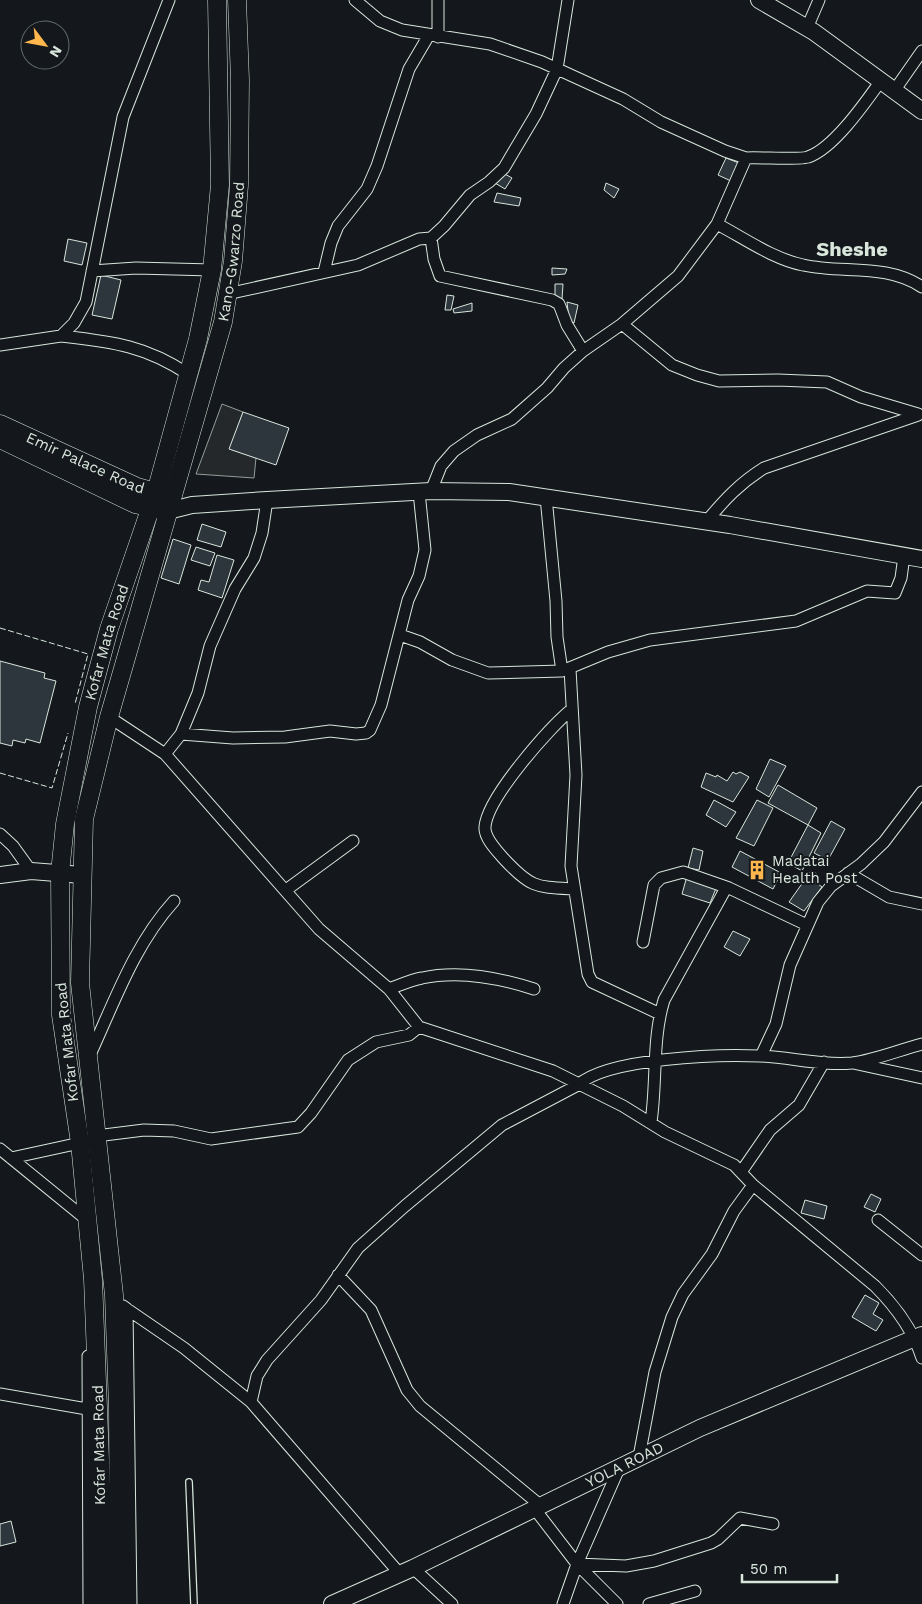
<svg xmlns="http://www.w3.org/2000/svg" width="922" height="1604" font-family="'Work Sans',sans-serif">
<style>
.parking{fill:#24282b;stroke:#939e99}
.building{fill:#2c363c;stroke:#d8e6dc}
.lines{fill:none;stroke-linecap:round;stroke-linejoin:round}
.lane-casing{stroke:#d8e6dc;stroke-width:8}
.street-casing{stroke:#d8e6dc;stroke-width:13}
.secondary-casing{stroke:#d8e6dc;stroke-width:18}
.primary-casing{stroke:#d8e6dc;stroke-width:19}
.lane{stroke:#14181c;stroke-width:5.5}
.street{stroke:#14181c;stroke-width:11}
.secondary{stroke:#14181c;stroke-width:16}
.primary{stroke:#14181c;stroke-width:18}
.fence{stroke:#d8e6dc;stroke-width:1;stroke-dasharray:6 2.5;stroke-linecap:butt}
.labels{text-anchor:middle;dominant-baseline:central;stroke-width:4;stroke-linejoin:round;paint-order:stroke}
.street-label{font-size:15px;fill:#d8e6dc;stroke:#14181c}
.poi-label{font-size:15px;fill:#d8e6dc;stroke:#14181c;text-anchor:start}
.district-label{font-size:20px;font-weight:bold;fill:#d8e6dc;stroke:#14181c}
</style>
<rect width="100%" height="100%" fill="#14181c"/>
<path class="parking" d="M222 404 243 412 230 449 256 458 254 478 196 474Z"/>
<path class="building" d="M726 158 739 163 731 181 718 175Z
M503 173 512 178 505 189 495 183Z
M606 183 619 189 614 198 604 190Z
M497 193 521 198 519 206 494 202Z
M68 239 87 243 82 265 64 261Z
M552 268 567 269 565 274 552 275Z
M101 275 121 280 112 319 92 315Z
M555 284H563L562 299 555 297Z
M447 295 454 296 451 310H445Z
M567 302 578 305 574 323 569 320Z
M472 303V311L454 313 453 309Z
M243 412 289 428 276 465 229 449Z
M202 524 226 532 221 547 197 540Z
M173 539 191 545 179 584 161 578Z
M196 547 215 553 210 566 191 560Z
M217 555 234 560 222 598 198 590 201 580 209 582Z
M0 661 45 673 44 678 56 681 40 743 26 739 25 743 13 740 12 746 0 743Z
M770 759 786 766 769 797 756 789Z
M733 772 736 774 740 772 749 777 733 802 701 787 706 773 716 777 717 775 727 781Z
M778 785 817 808 808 825 768 803Z
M714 800 736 812 726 827 706 815Z
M757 800 773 808 754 846 736 838Z
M831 821 845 829 828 860 814 853Z
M808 825 821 833 802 871 788 863Z
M693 848 703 851 699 870 688 868Z
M740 851 781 873 773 889 732 867Z
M811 871 817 874 813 880 822 887 804 911 789 902Z
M687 876 717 886 710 903 682 894Z
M733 931 750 939 740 956 724 947Z
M871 1194 881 1199 875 1212 864 1207Z
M805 1200 827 1206 824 1219 801 1213Z
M865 1295 879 1303 873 1314 883 1320 876 1331 852 1317Z
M11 1521 16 1542 0 1546V1524Z"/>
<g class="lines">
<defs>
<path id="lane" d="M189 1482 194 1604"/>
<path id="street" d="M355 0 380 21 402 30 490 44 542 62 623 99 661 122 725 151 746 158
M807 28 819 0
M438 37V0
M894 91 922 51
M717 224C744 238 773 259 803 265 843 274 886 263 922 287
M431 238 434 259 440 276 552 300 559 304 567 325 583 351
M92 271 136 268 212 270
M324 272 331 243 338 226 367 189 377 166 409 69 429 35
M227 294 358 265 419 239 431 238 444 226 470 195 489 182 504 168 514 151 536 114 557 69 568 0
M622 324 672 365 697 375 719 381 778 380 827 382 861 397 918 414
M61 336C112 342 144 345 188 374
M0 345 61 336 74 323 86 302 123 117 169 0
M431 491 441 466 454 451 477 435 512 419 547 388 564 368 583 351 622 324 678 276 717 224 746 158C757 157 802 160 808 157 833 149 865 103 880 82
M546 497 556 601 557 637 562 671
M706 522C724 500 740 483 764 468L918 415
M400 635 420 642 452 660 488 673 562 671 608 652 650 640 796 621 867 591 895 593 901 578 904 556
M570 669 576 775 571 866 588 974 592 982 660 1014
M572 709C549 728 487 798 485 827 484 838 497 851 504 859 531 888 536 887 574 889
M109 717 165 754 319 929 389 989 419 1027 553 1071 623 1106 665 1132 734 1165 753 1185 875 1286C896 1307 913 1330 922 1358
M181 734 233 738 285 737 330 731 356 734 366 733 370 730 381 705 408 600 419 576 425 550 419 492
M165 754 181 734 198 693 210 646 235 589 254 558 262 533 267 500
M0 834 13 846 31 871
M848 873 889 897 922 904
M286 890 353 841
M643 942 654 885 661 878 683 872 729 888 807 925
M389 989C400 985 411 980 422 978 458 970 500 978 534 989
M761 1056 776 1024 790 965 818 902 831 886 861 864 884 842 922 792
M89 1057C114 1003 134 945 174 901
M853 1063 922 1078
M651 1122C657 1082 652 1039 664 1000L726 888
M96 1136 144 1130 174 1131 211 1139 298 1127 311 1113 348 1060 376 1042 409 1035 419 1027
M0 1149 87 1220
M11 1158 80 1143
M741 1172 770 1130 799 1105 824 1062
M878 1220 922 1255
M338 1275 371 1310 407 1390 420 1406 540 1505
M123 1306 127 1309 131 1604
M127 1309 184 1348 251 1402 400 1574
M88 1356 89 1604
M0 1394 87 1409
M251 1402 257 1376 267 1360 321 1300 358 1248 405 1206 502 1125 578 1085C607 1058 720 1054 760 1056 790 1057 822 1066 852 1063 875 1060 899 1050 922 1044
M639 1457 655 1372 672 1317 683 1294 712 1254 734 1211 753 1185
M534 1508 577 1564 617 1604
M577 1564 626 1566 654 1561 711 1543 718 1539 740 1518 773 1524
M413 1568 452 1604
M563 1604 577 1564 620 1466
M649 1604 695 1591"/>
<g id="secondary">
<path d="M759 0 814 32 922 111"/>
<path d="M168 511 192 505 267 500 431 491 509 492 730 525 922 559"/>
<path d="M0 875 31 871 82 875"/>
<path id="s1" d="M332 1604 413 1568 700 1428 922 1335"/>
</g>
<g id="primary">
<path id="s2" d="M0 424 137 487 166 495"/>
<path d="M0 439 135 504 161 510"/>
<path id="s3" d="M101 1604V1485L93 1279 80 1143 61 1015 60 873 65 824 88 707 109 629 156 492 198 339 212 270 220 185 217 0"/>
<path id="s4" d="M119 1604 118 1408 114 1295 80 983 84 819 109 717 223 322 233 261 239 185 240 80 237 0"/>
</g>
</defs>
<use href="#lane" class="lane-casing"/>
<use href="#street" class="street-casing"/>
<use href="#secondary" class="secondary-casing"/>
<use href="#primary" class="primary-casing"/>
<use href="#lane" class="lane"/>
<use href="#street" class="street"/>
<use href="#secondary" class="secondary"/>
<use href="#primary" class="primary"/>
<path class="fence" d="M0 628 88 654 75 704
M0 773 52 788 68 733"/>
</g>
<defs>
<symbol id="building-bare" viewBox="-9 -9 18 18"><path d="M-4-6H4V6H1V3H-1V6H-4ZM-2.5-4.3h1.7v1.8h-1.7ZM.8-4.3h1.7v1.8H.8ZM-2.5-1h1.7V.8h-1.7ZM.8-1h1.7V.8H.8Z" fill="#ffb74d" stroke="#14181c" stroke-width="2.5" paint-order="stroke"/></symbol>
</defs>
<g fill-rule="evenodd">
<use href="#building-bare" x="743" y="856" width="28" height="28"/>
</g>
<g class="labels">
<g class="street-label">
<text stroke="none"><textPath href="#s4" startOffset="1374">Kano-Gwarzo Road</textPath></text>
<text stroke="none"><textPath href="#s2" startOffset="94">Emir Palace Road</textPath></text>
<text stroke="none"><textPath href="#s3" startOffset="969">Kofar Mata Road</textPath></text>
<text transform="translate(67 1042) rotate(-96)">Kofar Mata Road</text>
<text transform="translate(99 1445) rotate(-91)">Kofar Mata Road</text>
<text stroke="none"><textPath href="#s1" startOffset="324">YOLA ROAD</textPath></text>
</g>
<g class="poi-label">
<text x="772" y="861">Madatai<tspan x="772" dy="17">Health Post</tspan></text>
</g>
<g class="district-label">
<text x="852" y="249">Sheshe</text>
</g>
</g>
<g transform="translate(45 45) rotate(122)"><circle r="24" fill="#14181c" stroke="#626a69"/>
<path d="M0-4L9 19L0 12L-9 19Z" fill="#ffb74d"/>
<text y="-8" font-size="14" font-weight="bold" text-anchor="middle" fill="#d8e6dc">N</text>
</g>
<path d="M742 1574v8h95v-8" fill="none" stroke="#d8e6dc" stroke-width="2.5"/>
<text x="750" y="1574" font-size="15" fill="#d8e6dc" stroke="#14181c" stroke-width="4" paint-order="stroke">50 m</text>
</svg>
